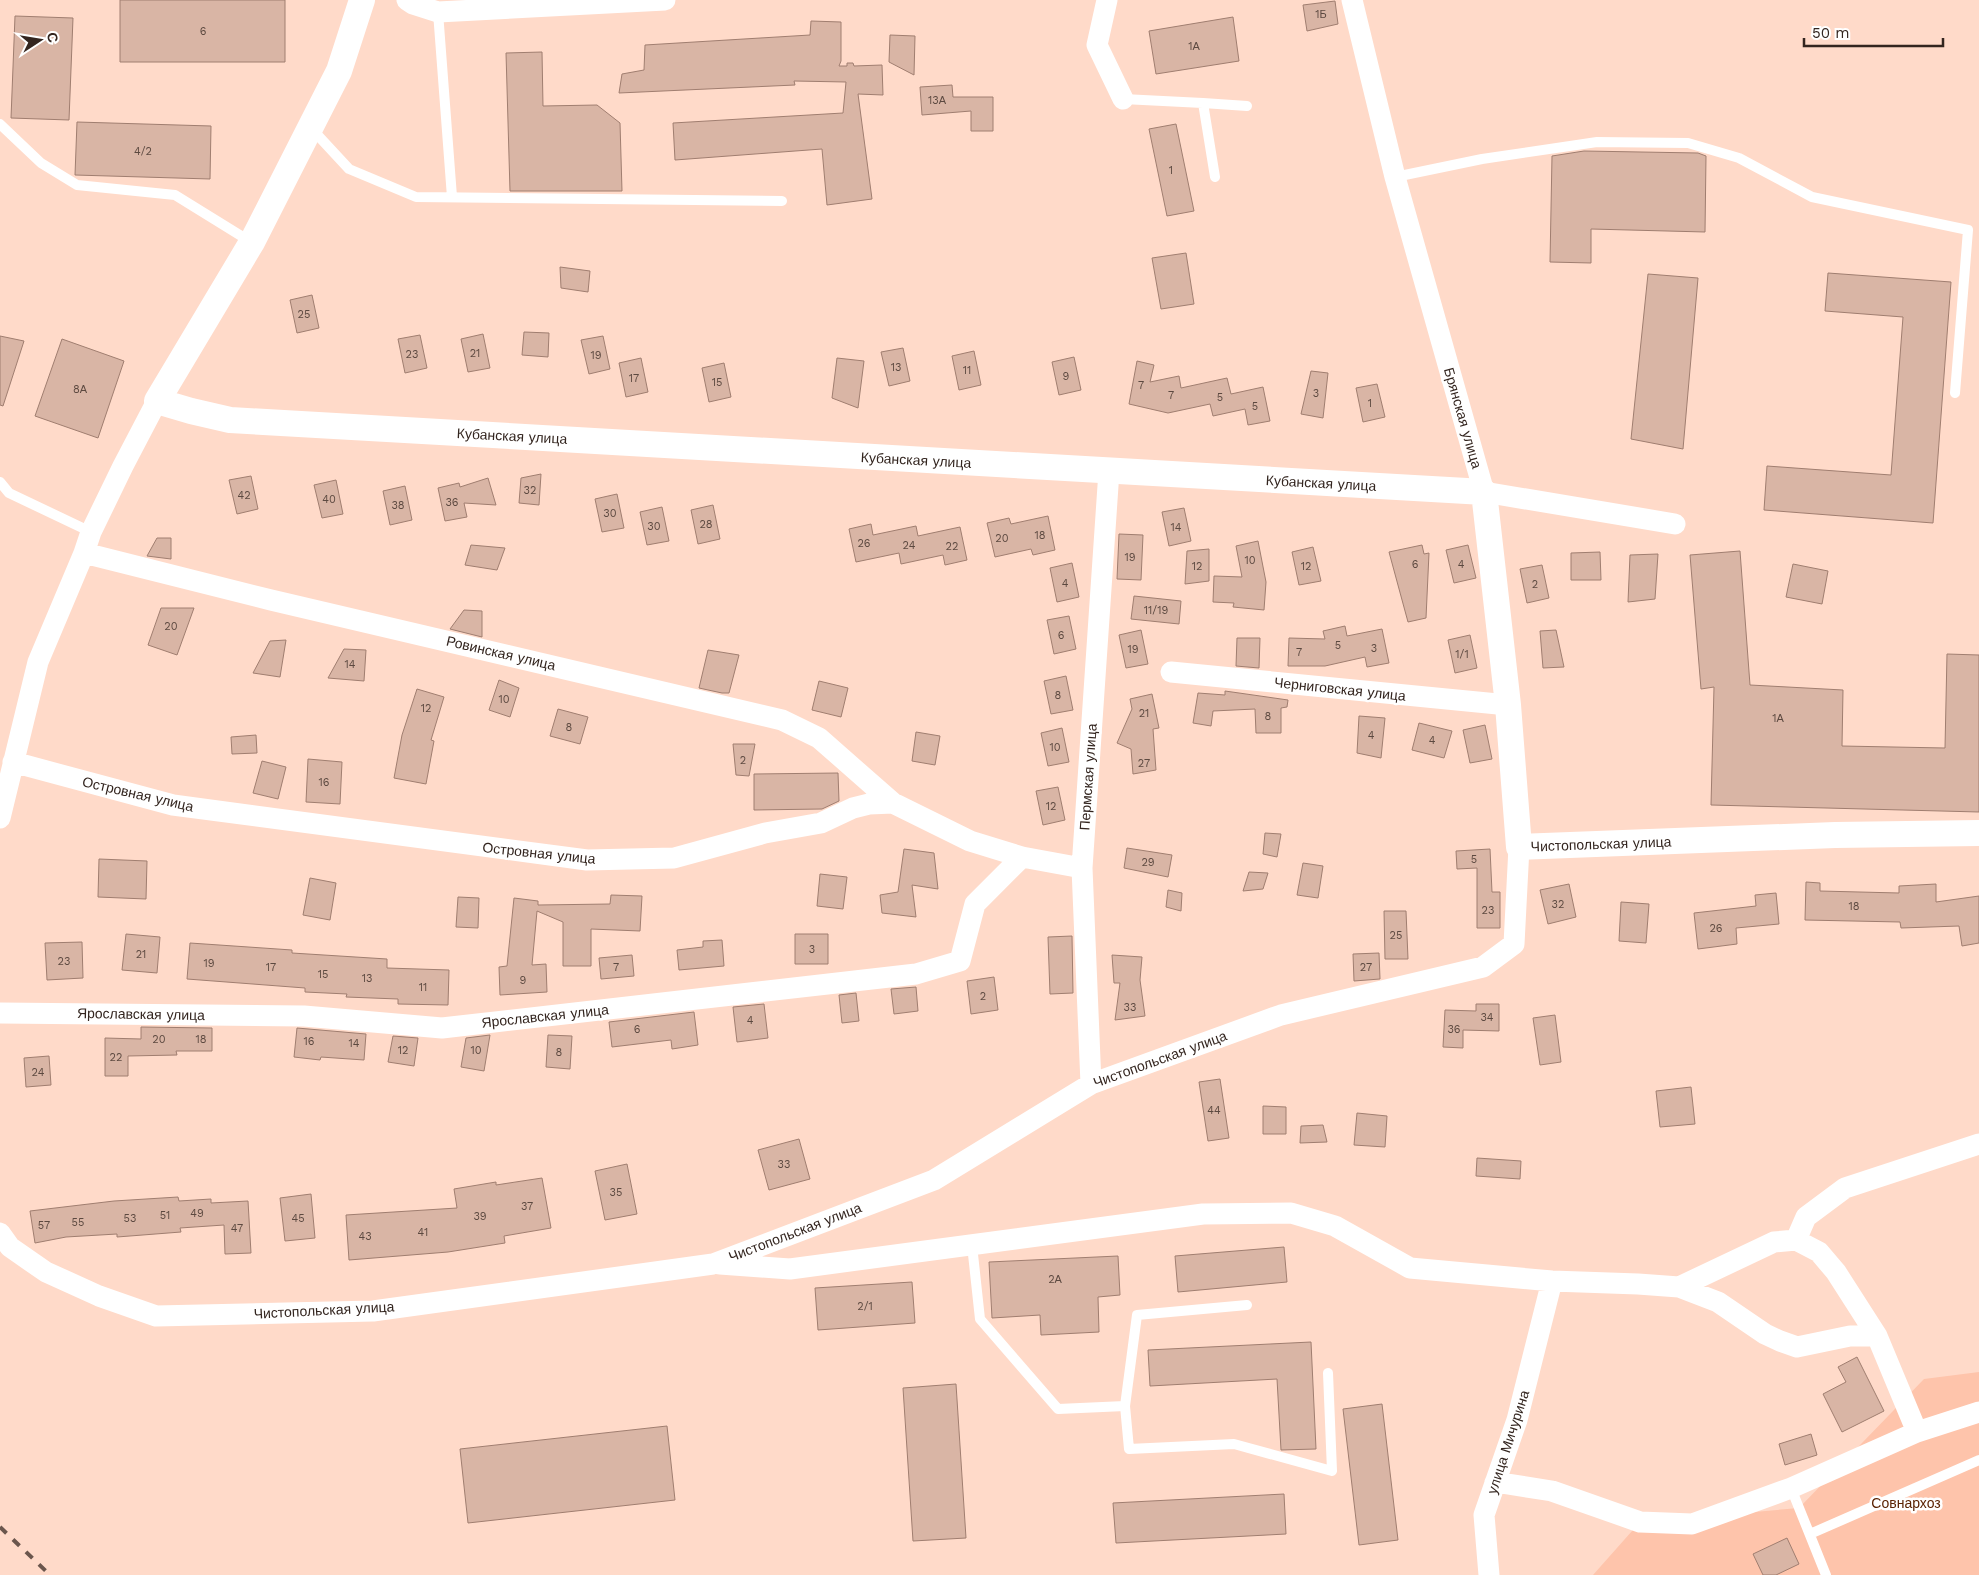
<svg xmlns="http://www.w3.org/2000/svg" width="1979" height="1575" font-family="'Work Sans',sans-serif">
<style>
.green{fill:#fec4ab}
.building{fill:#d9b5a5;stroke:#a07e70}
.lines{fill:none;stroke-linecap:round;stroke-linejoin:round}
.service{stroke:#fff;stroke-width:10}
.minor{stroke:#fff;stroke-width:21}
.tertiary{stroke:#fff;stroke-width:26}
.rail{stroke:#6b564d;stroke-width:4;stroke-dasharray:9 9;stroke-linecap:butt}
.labels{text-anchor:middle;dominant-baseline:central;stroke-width:5;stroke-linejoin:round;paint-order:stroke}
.number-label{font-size:11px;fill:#5c4940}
.street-label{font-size:14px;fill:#33251f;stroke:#fff}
.park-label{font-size:14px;fill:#5b2303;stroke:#fff}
</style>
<rect width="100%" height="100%" fill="#ffdac9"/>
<path class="green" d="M1979 1372V1575H1593L1640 1522 1799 1508 1924 1379Z"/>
<path class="building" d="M120 0H285V62H120Z
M1335 1 1338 24 1307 31 1303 5Z
M15 16 73 18 69 120 11 118Z
M1233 17 1239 61 1156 74 1149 31Z
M811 21 841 22V61L839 66H847V63H853L854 66 882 65 883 95 858 94 872 199 827 205 822 149 675 160 673 123 843 113 846 82 794 81 795 85 619 93 622 74 644 70 645 45 810 35Z
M890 35 915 36 914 75 889 62Z
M542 52 543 106 597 105 620 123 622 191H510L506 53Z
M952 85 953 97H993V131H971V111L922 115 920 87Z
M77 122 211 126 210 179 75 175Z
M1176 124 1194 211 1167 216 1149 129Z
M1584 151 1698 153 1706 156 1705 232 1591 229V263L1550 262 1552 156Z
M1186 253 1194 304 1161 309 1152 258Z
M560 267 590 271 588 292 561 288Z
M1828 273 1951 282 1933 523 1764 510 1767 466 1891 475 1903 317 1825 311Z
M1648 274 1698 278 1683 449 1631 439Z
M312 295 319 328 297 333 290 300Z
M524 332 549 333 548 357 522 355Z
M483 334 490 368 468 372 461 339Z
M420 335 427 368 405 373 398 339Z
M0 336 24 341 3 406 0 405Z
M603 336 610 369 589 374 581 340Z
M62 339 124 361 98 438 35 416Z
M903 348 910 381 889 386 881 352Z
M974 351 981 385 959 390 952 356Z
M1074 357 1081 390 1059 395 1052 362Z
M641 358 648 392 626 397 619 363Z
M837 358 864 361 858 408 832 398Z
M1137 361 1154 365 1150 382 1179 376 1181 388 1227 378 1231 394 1263 387 1270 421 1248 425 1245 409 1213 416 1210 404 1168 413 1129 404Z
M724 363 731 397 709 402 702 368Z
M1311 371 1328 373 1323 418 1301 414Z
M1377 384 1385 417 1363 422 1356 388Z
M541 474 539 505 519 503 521 478Z
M251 476 258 509 237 514 229 480Z
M488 478 496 505 464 503 467 517 445 521 438 488 459 483 460 487Z
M336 480 343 514 322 518 314 485Z
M405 486 412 520 390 525 383 491Z
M617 494 624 528 602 532 595 499Z
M713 505 720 539 698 544 691 510Z
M662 507 669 541 647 545 640 512Z
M1184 508 1191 541 1169 546 1162 512Z
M1048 516 1055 550 1033 555 1031 549 995 557 987 523 1009 518 1011 524Z
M871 524 873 535 916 526 918 536 960 527 967 560 945 565 943 555 901 564 899 553 856 562 849 529Z
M1119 534 1143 535 1141 580 1117 579Z
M157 538H171V559L147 556Z
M1258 541 1266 582 1264 610 1233 607 1234 603 1213 602 1214 576 1242 577 1236 546Z
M471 545 505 548 497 570 465 565Z
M1422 545 1424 554 1429 553 1426 618 1408 622 1389 552Z
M1468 545 1476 578 1454 583 1446 550Z
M1313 547 1321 581 1299 585 1292 552Z
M1209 549V581L1185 584 1187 551Z
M1740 551 1750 685 1843 690 1842 746 1945 748 1947 654 1979 655V812L1711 805 1714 687 1701 689 1690 555Z
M1600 552 1601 580H1571V553Z
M1658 554 1655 599 1628 602 1630 555Z
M1072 563 1079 597 1057 602 1050 568Z
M1793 564 1828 571 1822 604 1786 597Z
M1542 565 1549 598 1527 603 1520 569Z
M1134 596 1181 601 1179 624 1131 619Z
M161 608H194L177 655 148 645Z
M464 610 482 611V637L450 629Z
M1069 616 1076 649 1054 654 1047 620Z
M1345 626 1347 636 1382 629 1389 663 1367 667 1365 657 1325 666H1288L1289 638 1325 639 1323 631Z
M1141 630 1148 664 1126 668 1119 635Z
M1556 630 1564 667 1543 668 1540 631Z
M1470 635 1477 668 1455 673 1448 640Z
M1237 638H1260L1259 668 1236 666Z
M286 640 280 677 253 673 270 641Z
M344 649 366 650 364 681 328 678Z
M708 650 739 655 729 693H722L699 688Z
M1066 676 1073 710 1051 714 1044 681Z
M499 680 519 688 510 717 489 710Z
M819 681 848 688 841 717 812 710Z
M417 689 444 697 431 740 434 741 426 784 394 778 402 735Z
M1225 691 1288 700 1287 707 1281 708V733H1256L1255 709 1213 711 1211 726 1193 723 1198 693 1225 695Z
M1152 694 1159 728 1153 729 1156 770 1133 774 1131 749 1117 743 1132 709 1130 699Z
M558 709 588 717 580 744 550 736Z
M1359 716 1385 718 1381 758 1357 753Z
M1419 723 1452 731 1444 758 1412 750Z
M1485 725 1492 759 1470 763 1463 730Z
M1062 728 1069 762 1048 766 1041 733Z
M916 732 940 736 935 765 912 761Z
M256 735 257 753 232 754 231 737Z
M733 744H755L749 776 736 775Z
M308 759 342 762 340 804 306 802Z
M262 761 286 767 278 799 253 793Z
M838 773 839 801 822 809 754 810V774Z
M1058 787 1065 820 1043 825 1036 791Z
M1265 833 1281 834 1277 857 1263 854Z
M1127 848 1172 855 1168 877 1124 868Z
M904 849 934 853 938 889 912 885 916 917 882 913 880 895 898 892Z
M1490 849 1492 892H1500V928H1477V868L1457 869 1456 851Z
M99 859 147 861 146 899 98 897Z
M1303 863 1323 866 1318 898 1297 895Z
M1249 872 1268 873 1263 889 1243 891Z
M820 874 847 877 843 909 817 906Z
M310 878 336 883 330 920 303 915Z
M1806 882 1820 883V891L1899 893V886L1936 884V902L1979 896V943L1962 946 1959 926 1901 928 1900 922 1805 920Z
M1569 884 1576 917 1548 924 1540 890Z
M1168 890 1182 893 1181 911 1166 907Z
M1776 893 1779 924 1736 928 1737 944 1698 949 1694 913 1756 906 1755 895Z
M611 895 642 896 640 931 591 929V966H563V922L537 911 532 965 546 964 547 992 500 995 499 967 507 966 514 898 538 901V905L610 904Z
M458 897 479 898 478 928 456 927Z
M1621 902 1649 904 1646 943 1619 941Z
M1384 911H1406L1408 959H1385Z
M126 934 160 937 157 973 122 970Z
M795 934H828V964H795Z
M1072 936 1073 993 1050 994 1048 937Z
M722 940 724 966 679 970 677 950 703 947V941Z
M82 942 83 978 47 980 45 943Z
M190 943 292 950V953L387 959V968L449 970 448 1005 398 1004V999L346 997 347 994 305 992V988L187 979Z
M1379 953 1380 979 1354 981 1353 954Z
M632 955 634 976 601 979 599 958Z
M1112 955 1142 957 1140 980 1145 1016 1115 1020 1120 983H1114Z
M994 977 998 1010 971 1014 967 981Z
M916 987 918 1011 894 1014 891 989Z
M856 993 859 1021 842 1023 839 995Z
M764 1004 768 1038 737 1042 733 1007Z
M1476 1004H1499V1031L1463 1030V1048L1443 1047 1445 1010 1476 1011Z
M694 1012 698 1045 672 1049 671 1040 612 1047 609 1022Z
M1555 1015 1561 1062 1540 1065 1533 1018Z
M141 1027 212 1028V1051H176L177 1055 128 1056V1076H105V1038L141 1039Z
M297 1028 366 1034 364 1060 321 1057 320 1060 294 1057Z
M490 1035 484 1071 461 1067 466 1038Z
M548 1035 572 1036 570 1069 546 1067Z
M393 1036 418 1038 414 1066 388 1062Z
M49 1056 51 1085 26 1087 24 1058Z
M1220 1079 1229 1138 1208 1141 1199 1082Z
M1691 1087 1695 1124 1660 1127 1656 1091Z
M1263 1106 1286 1107V1134H1263Z
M1357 1113 1387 1116 1385 1147 1354 1145Z
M1323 1125 1327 1142 1300 1143 1301 1126Z
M799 1139 810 1179 769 1190 758 1150Z
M1477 1158 1521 1161 1520 1179 1476 1176Z
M627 1164 637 1214 605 1220 595 1171Z
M542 1178 551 1228 504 1236 505 1243 448 1252 349 1260 346 1215 457 1208 454 1189 496 1182V1185Z
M311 1194 315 1238 285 1241 280 1198Z
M178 1197 179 1201 211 1199V1203L248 1201 251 1253 225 1254 224 1225 180 1228 181 1232 117 1237V1234L66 1237 35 1243 30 1211 114 1201Z
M1284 1247 1287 1282 1178 1292 1175 1256Z
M1118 1256 1120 1295 1098 1297 1099 1332 1041 1335 1040 1315 992 1318 989 1262Z
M912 1282 915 1323 818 1330 815 1288Z
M1311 1342 1316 1449 1281 1450 1277 1379 1150 1386 1148 1350Z
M1857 1357 1884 1411 1842 1432 1823 1394 1846 1382 1838 1367Z
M956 1384 966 1538 913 1541 903 1388Z
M1382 1404 1398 1540 1359 1545 1343 1409Z
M667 1426 675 1500 468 1523 460 1449Z
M1811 1434 1817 1455 1785 1465 1779 1444Z
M1284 1494 1286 1534 1116 1543 1113 1503Z
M1787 1538 1799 1564 1776 1575H1763L1753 1554Z"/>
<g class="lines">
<path class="service" d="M438 12 452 197
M1123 99 1203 103 1215 177
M1203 103 1247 106
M0 124 41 163 77 185 175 195 251 242
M311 128 349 169 416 197 782 201
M1395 177 1482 159 1597 142 1688 143 1739 158 1812 197 1968 230 1955 393
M0 482 9 493 91 532
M972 1245 980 1319 1058 1409 1125 1406 1129 1449 1234 1444 1332 1471 1328 1373
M1125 1406 1137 1315 1247 1305
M1791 1488 1826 1575
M1810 1534 1979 1460"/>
<path class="minor" d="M407 0 413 4 438 12 665 0
M1107 0 1097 45 1123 99
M1352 0 1395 177 1484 492 1675 524
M84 553 271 600 782 720 819 738 893 803
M1171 672 1508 705
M13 762 173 805 587 860 674 858 765 833 821 823 853 808 869 804 893 803 970 841 1022 857 1082 868
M0 818 38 662 84 553 91 532 123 466 157 401
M0 1013 304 1016 442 1028 916 974 960 961 975 904 1022 857
M1091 1084 1082 868 1109 471
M0 1233 10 1247 46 1272 99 1296 156 1316 373 1311 713 1264 934 1180 1091 1084 1281 1015 1483 967 1514 944 1519 847
M1796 1240 1806 1217 1845 1188 1979 1144
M720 1264 790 1269 1203 1214 1291 1213 1335 1226 1410 1268 1552 1281 1638 1284 1679 1287 1774 1242 1796 1240 1819 1252 1836 1272 1877 1336 1917 1432 1979 1412
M1679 1287 1718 1302 1765 1334 1780 1341 1797 1347 1850 1336H1877
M1495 1482 1552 1491 1640 1522 1692 1524 1791 1488 1917 1432
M1489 1575 1484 1515 1517 1420 1552 1281"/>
<path class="tertiary" d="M362 0 339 71 252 242 157 401 191 411 230 420 1484 492 1508 705 1519 847 1835 835 1979 833"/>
<path class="rail" d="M0 1527 50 1575"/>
</g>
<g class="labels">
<g class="number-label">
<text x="1321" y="14">1Б</text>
<text x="203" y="31">6</text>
<text x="1194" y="46">1А</text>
<text x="937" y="100">13А</text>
<text x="143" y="151">4/2</text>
<text x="1171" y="170">1</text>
<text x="304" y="314">25</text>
<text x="475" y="353">21</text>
<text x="412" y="354">23</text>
<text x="596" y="355">19</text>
<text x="896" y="367">13</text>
<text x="967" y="370">11</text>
<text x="1066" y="376">9</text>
<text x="634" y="378">17</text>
<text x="717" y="382">15</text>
<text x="1141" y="385">7</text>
<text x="80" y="389">8А</text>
<text x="1316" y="393">3</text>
<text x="1171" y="395">7</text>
<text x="1220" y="397">5</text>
<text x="1370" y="403">1</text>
<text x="1255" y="406">5</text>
<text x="530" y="490">32</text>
<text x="244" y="495">42</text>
<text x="329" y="499">40</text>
<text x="452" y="502">36</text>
<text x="398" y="505">38</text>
<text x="610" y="513">30</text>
<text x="706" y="524">28</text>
<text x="654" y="526">30</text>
<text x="1176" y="527">14</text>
<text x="1040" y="535">18</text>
<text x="1002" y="538">20</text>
<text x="864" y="543">26</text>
<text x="909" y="545">24</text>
<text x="952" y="546">22</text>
<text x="1130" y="557">19</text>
<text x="1250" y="560">10</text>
<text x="1415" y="564">6</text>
<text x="1461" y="564">4</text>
<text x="1197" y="566">12</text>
<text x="1306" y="566">12</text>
<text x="1065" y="583">4</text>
<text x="1535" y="584">2</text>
<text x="1156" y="610">11/19</text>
<text x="171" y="626">20</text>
<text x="1061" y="635">6</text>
<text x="1338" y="645">5</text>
<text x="1374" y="648">3</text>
<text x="1133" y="649">19</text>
<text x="1299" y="652">7</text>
<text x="1462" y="654">1/1</text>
<text x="350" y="664">14</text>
<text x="1058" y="695">8</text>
<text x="504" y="699">10</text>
<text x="426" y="708">12</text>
<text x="1144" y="713">21</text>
<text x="1268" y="716">8</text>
<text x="1778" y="718">1А</text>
<text x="569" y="727">8</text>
<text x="1371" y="735">4</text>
<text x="1432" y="740">4</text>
<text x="1055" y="747">10</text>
<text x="743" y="760">2</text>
<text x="1144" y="763">27</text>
<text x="324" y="782">16</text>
<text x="1051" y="806">12</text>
<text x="1474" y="859">5</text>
<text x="1148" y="862">29</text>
<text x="1558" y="904">32</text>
<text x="1854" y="906">18</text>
<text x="1488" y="910">23</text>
<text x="1716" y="928">26</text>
<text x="1396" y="935">25</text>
<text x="812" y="949">3</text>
<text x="141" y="954">21</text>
<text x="64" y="961">23</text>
<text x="209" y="963">19</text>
<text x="271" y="967">17</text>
<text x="616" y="967">7</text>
<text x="1366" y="967">27</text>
<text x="323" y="974">15</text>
<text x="367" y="978">13</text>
<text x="523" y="980">9</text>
<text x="423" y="987">11</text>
<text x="983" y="996">2</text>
<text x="1130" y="1007">33</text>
<text x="1487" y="1017">34</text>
<text x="750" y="1020">4</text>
<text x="637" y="1029">6</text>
<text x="1454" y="1029">36</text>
<text x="159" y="1039">20</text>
<text x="201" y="1039">18</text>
<text x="309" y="1041">16</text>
<text x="354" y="1043">14</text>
<text x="403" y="1050">12</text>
<text x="476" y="1050">10</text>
<text x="559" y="1052">8</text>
<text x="116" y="1057">22</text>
<text x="38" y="1072">24</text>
<text x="1214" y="1110">44</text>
<text x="784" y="1164">33</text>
<text x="616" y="1192">35</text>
<text x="527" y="1206">37</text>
<text x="197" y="1213">49</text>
<text x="165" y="1215">51</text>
<text x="480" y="1216">39</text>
<text x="130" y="1218">53</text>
<text x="298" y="1218">45</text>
<text x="78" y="1222">55</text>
<text x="44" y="1225">57</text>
<text x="237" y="1228">47</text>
<text x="423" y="1232">41</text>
<text x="365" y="1236">43</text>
<text x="1055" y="1279">2А</text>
<text x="865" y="1306">2/1</text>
</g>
<g class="street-label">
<text transform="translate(1463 418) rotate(74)">Брянская улица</text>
<text transform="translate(512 436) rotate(3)">Кубанская улица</text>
<text transform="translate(916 460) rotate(3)">Кубанская улица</text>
<text transform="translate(1321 483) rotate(3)">Кубанская улица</text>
<text transform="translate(501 653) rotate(13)">Ровинская улица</text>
<text transform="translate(1340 689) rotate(6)">Черниговская улица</text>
<text transform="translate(1088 777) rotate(-86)">Пермская улица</text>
<text transform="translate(138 794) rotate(13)">Островная улица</text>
<text transform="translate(1601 844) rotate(-2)">Чистопольская улица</text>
<text transform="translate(539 853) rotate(6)">Островная улица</text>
<text transform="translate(141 1014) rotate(1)">Ярославская улица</text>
<text transform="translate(545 1016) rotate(-6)">Ярославская улица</text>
<text transform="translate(1160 1059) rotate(-20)">Чистопольская улица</text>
<text transform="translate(795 1232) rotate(-21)">Чистопольская улица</text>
<text transform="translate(324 1310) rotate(-3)">Чистопольская улица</text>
<text transform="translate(1508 1442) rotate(-72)">улица Мичурина</text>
</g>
<g class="park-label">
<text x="1906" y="1503">Совнархоз</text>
</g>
</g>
<g transform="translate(40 40) rotate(78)" stroke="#ffffff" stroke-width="4" paint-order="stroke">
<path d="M0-4L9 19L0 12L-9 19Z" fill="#33251f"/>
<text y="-8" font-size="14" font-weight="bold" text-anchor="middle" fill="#33251f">С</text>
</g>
<path d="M1804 38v8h139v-8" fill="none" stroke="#33251f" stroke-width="2.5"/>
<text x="1812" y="38" font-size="15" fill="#33251f" stroke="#ffffff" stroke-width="4" paint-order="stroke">50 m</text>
</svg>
